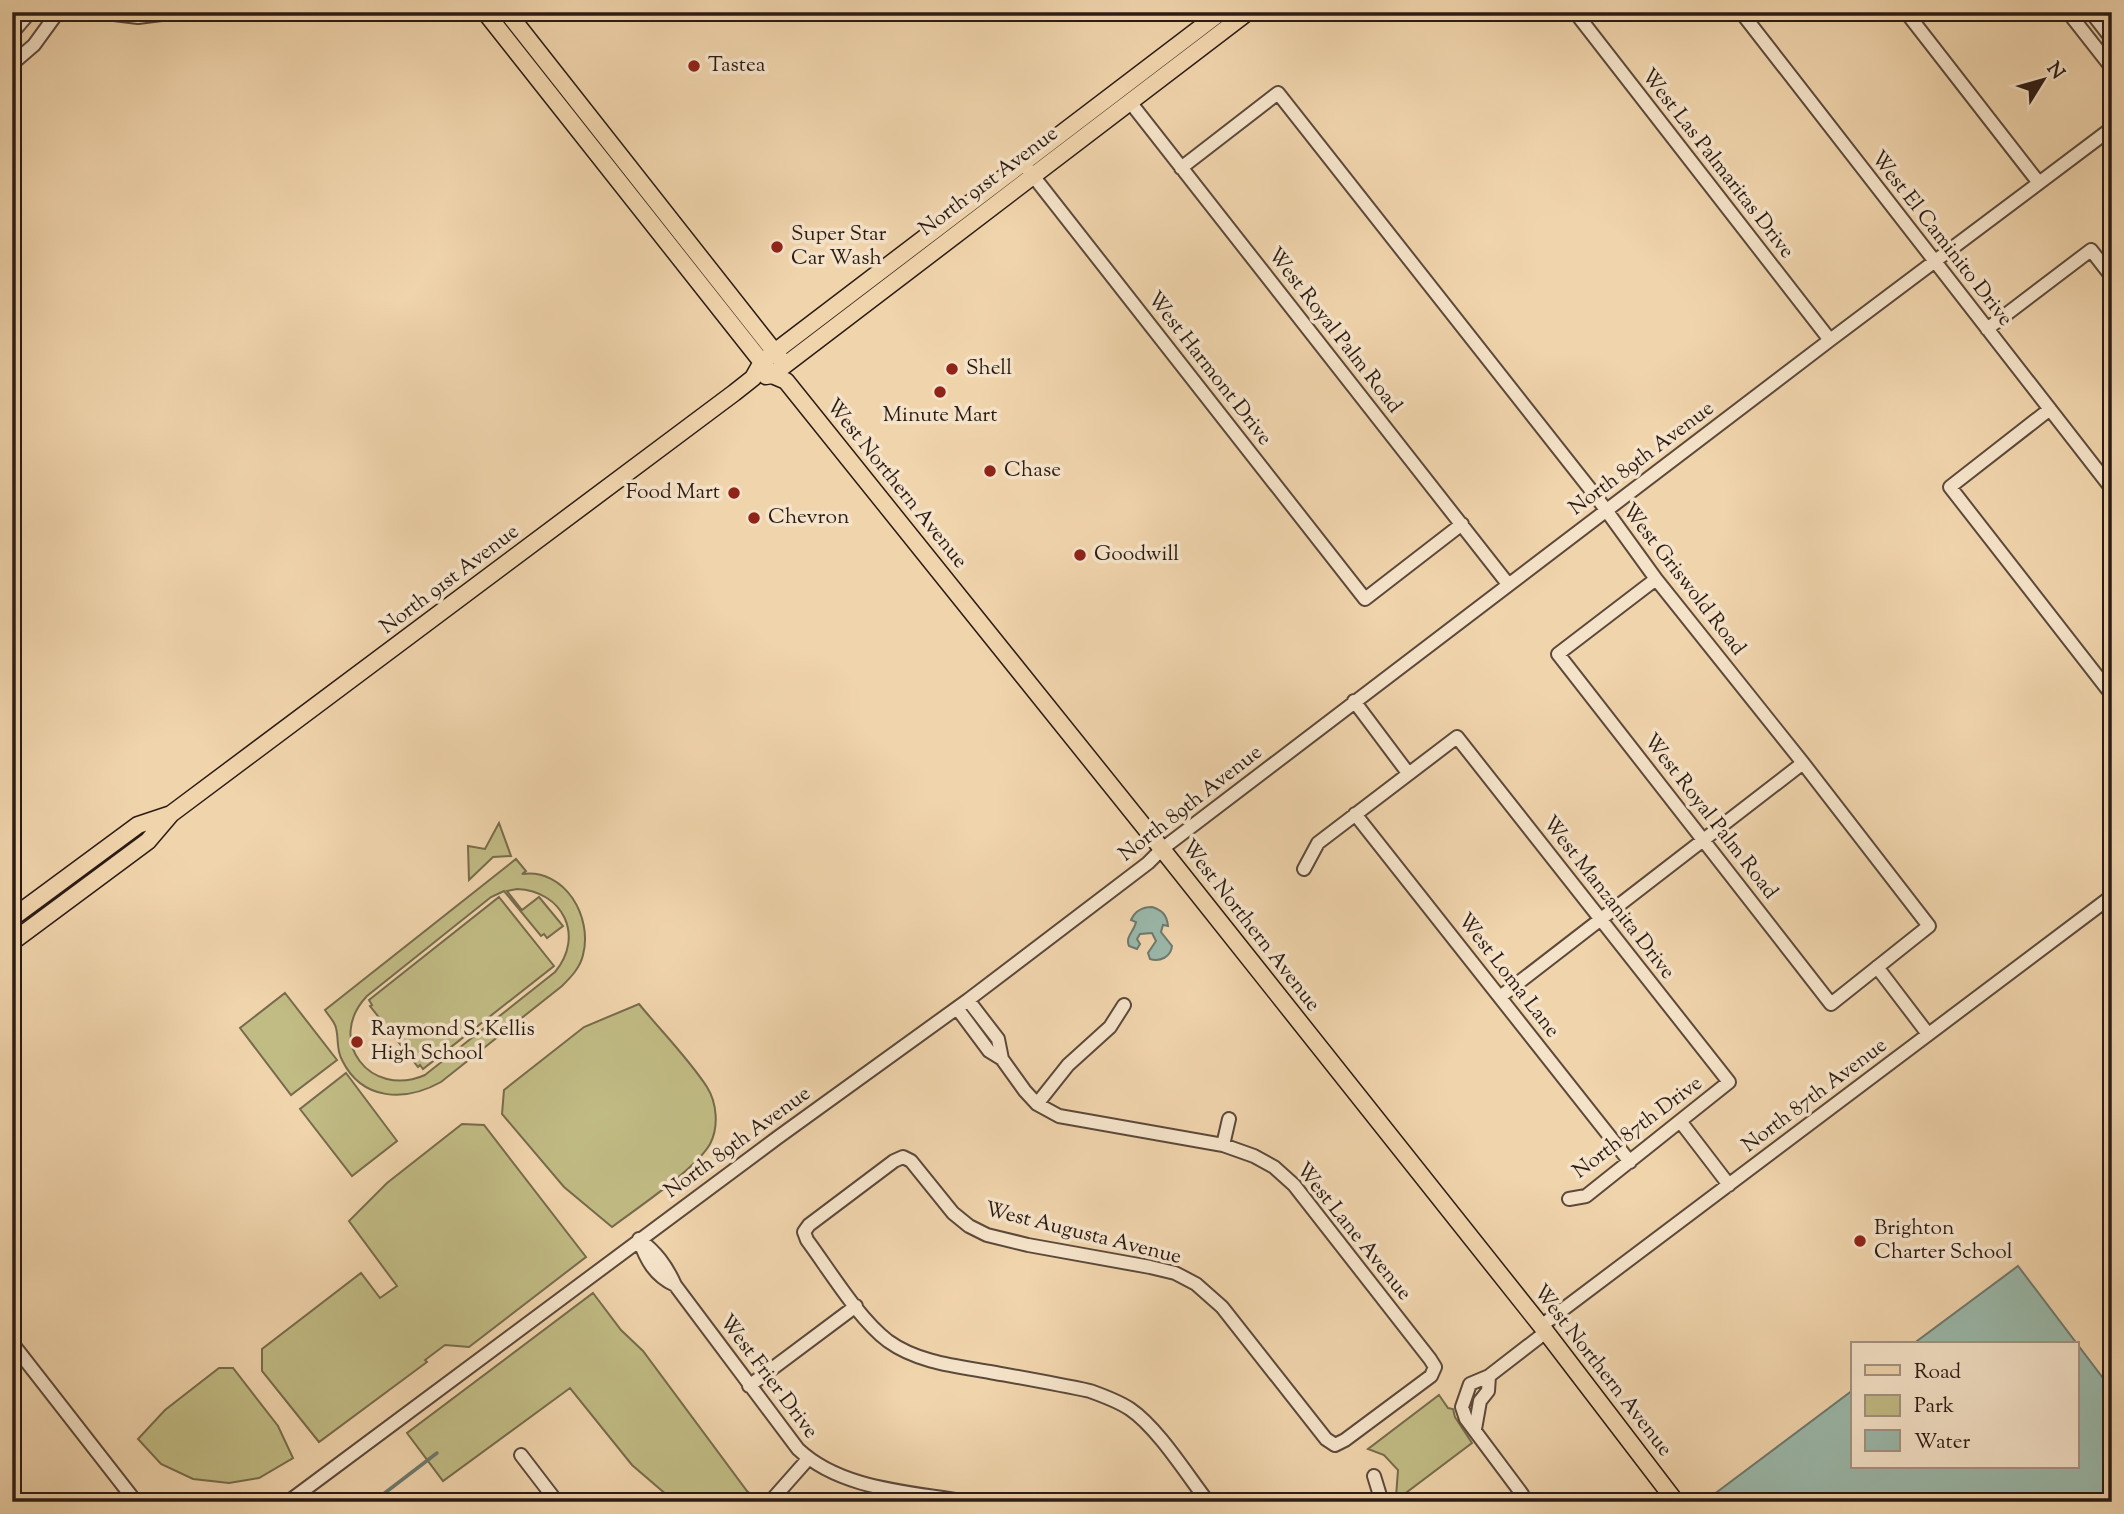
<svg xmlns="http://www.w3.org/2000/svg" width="2124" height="1514" font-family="'Sorts Mill Goudy',serif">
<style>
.green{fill:#c1bb84;stroke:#766b4c;stroke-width:2;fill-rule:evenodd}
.water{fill:#9ab8aa;stroke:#6e796e;stroke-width:2}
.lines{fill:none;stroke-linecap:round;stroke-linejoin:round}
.stream{stroke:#6e796e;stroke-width:3.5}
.minor-casing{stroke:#5c493b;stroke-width:16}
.major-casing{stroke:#2b1b15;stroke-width:19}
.minor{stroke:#f5e3c9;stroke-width:12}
.major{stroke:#f0d4ac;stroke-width:16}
.poi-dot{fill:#8f2418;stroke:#f5e3c9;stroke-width:2.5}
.labels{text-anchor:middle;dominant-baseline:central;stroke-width:7;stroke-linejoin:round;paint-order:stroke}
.poi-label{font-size:21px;fill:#2b1b15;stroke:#f5e3c9;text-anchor:start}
.street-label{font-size:21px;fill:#2b1b15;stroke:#f5e3c9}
</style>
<rect width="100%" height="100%" fill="#f0d4ac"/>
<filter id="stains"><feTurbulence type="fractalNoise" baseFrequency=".00286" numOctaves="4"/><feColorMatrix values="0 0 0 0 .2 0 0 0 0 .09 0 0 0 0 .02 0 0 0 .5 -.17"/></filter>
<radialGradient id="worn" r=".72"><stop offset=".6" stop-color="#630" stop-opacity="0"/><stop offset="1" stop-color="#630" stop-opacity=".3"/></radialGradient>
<path class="green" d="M499 823 511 856 493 857 469 880 468 846 485 849Z
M516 859 526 871 522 874C565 868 593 917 583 955 580 968 571 977 562 986L441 1082C405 1102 362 1101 342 1060 336 1049 339 1040 336 1028 335 1022 328 1015 325 1010ZM517 889C563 891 585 936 555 972L425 1075C370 1099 325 1040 367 996L491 897 504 891 541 936 544 934 547 938 563 926 539 897 522 910 507 891Z
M499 897 554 966 423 1069 420 1065 418 1067 370 1006 372 1005 369 1000Z
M285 993 337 1060 291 1095 240 1028Z
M639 1004C661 1031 688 1058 707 1087 717 1103 719 1127 710 1144 696 1169 637 1208 612 1227L564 1187 502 1114 504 1090 584 1027Z
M346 1073 397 1141 352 1176 300 1109Z
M462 1124 484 1125 586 1257 469 1347 445 1345 425 1360 427 1362 319 1442 262 1371V1349L361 1273 380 1298 397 1286 349 1221 387 1183Z
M593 1293 621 1330 643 1351 747 1491 760 1502H675L632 1465 570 1388 443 1481 407 1433Z
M219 1368H233L278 1426 293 1458 259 1478 229 1483 193 1479 161 1464 138 1439 165 1410Z
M1439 1395 1448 1408 1453 1409 1455 1417 1472 1443 1403 1495 1396 1497 1398 1470 1384 1455 1368 1449Z"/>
<path class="water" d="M1152 907C1162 910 1167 915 1168 926L1163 925 1161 932 1172 946C1171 957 1160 962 1150 959L1148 953 1156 941 1152 933 1140 934 1137 939 1140 944 1137 949 1129 946C1125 936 1134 932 1136 922L1131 920C1135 911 1142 907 1152 907Z
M2018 1266 2112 1390V1502L1705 1501 1853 1390V1467H2077V1344H1913Z"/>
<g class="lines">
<path class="stream" d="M373 1502 437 1453"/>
<defs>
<path id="minor" d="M98 12 138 17 177 12
M1575 12 1830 340
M1741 12 2112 489
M1906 12 2039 183
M2068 12 2112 68
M2091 12 2112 39
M12 33 30 12
M12 64 34 45 58 12
M1130 102 1508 584
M1023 163 1365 599 1462 524
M1181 168 1278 93 1598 499 1656 579 1803 763 1929 926 1831 1004 1558 654 1656 579
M1987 329 2091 250 2112 277
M2050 409 1950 487 2112 695
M1354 701 1408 773
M1355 814 1630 1162
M1304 869 1318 843 1457 737 1729 1082 1586 1196 1569 1199
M1877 967 1928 1034
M1500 997 1803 763
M968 1000 998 1039 1002 1059
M957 1008 989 1051 1002 1059 1025 1091 1037 1104 1059 1116 1223 1145 1254 1156 1274 1167 1294 1185 1430 1359 1435 1367 1431 1376 1345 1440 1335 1445 1326 1439 1222 1307 1196 1284 1175 1273 1150 1267 1028 1245 987 1235 969 1226 953 1213 911 1161 903 1157 894 1161 809 1225 804 1232 807 1240C830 1271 858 1318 888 1341 917 1362 955 1366 990 1372 1023 1378 1057 1384 1090 1391 1104 1396 1118 1401 1130 1409 1158 1428 1187 1475 1208 1502
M1037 1104 1068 1065 1110 1027 1124 1005
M1680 1121 1729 1185
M1223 1145 1229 1119
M639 1239C656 1252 666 1265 675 1285L798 1449C841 1490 912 1492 967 1502
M639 1239C646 1260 655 1276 675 1285
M1541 1326 2112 896
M12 1343 136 1502
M749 1386 856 1306
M1475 1429 1480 1401 1488 1391 1489 1376
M521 1455 557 1502
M1374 1476 1382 1502
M288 1502 777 1138 968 1000 1148 863 1162 849 1830 340 2112 128
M770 1502 808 1459
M1524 1502 1522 1494 1466 1419 1462 1407 1470 1384 1489 1376 1546 1332"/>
<path id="major" d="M485 12 772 375 786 381 1162 849 1546 1332 1676 1502
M507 12 781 360
M766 376 772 375 1248 12
M12 918 138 825 171 814
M12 942 148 841 171 814 734 393 753 378 762 362 785 344 1221 12"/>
</defs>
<use href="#minor" class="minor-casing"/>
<use href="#major" class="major-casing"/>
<use href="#minor" class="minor"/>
<use href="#major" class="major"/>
</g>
<g class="poi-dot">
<circle cx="694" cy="66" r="7"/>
<circle cx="777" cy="247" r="7"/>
<circle cx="952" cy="369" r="7"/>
<circle cx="940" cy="392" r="7"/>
<circle cx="990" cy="471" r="7"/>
<circle cx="734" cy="493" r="7"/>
<circle cx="754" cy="518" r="7"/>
<circle cx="1080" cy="555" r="7"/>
<circle cx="357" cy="1042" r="7"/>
<circle cx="1860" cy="1241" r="7"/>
</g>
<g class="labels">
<g class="poi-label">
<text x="708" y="66">Tastea</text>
<text x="791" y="235">Super Star<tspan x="791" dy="24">Car Wash</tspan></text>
<text x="966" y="369">Shell</text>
<text x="940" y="416" text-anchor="middle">Minute Mart</text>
<text x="1004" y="471">Chase</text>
<text x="720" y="493" text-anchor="end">Food Mart</text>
<text x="768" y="518">Chevron</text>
<text x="1094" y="555">Goodwill</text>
<text x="371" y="1030">Raymond S. Kellis<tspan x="371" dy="24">High School</tspan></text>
<text x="1874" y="1229">Brighton<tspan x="1874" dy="24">Charter School</tspan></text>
</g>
<g class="street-label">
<text transform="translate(1717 164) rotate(52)">West Las Palmaritas Drive</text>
<text transform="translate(989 182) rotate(-37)">North 91st Avenue</text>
<text transform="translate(1941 239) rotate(52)">West El Caminito Drive</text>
<text transform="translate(1334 331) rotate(52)">West Royal Palm Road</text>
<text transform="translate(1209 369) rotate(52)">West Harmont Drive</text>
<text transform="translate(1642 459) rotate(-37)">North 89th Avenue</text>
<text transform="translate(896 484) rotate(51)">West Northern Avenue</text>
<text transform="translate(450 580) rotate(-37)">North 91st Avenue</text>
<text transform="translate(1683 580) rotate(52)">West Griswold Road</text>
<text transform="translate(1191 804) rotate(-38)">North 89th Avenue</text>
<text transform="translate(1710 817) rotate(52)">West Royal Palm Road</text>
<text transform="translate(1608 898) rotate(52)">West Manzanita Drive</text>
<text transform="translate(1250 926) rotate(52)">West Northern Avenue</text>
<text transform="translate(1508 976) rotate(52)">West Loma Lane</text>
<text transform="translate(1815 1096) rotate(-37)">North 87th Avenue</text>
<text transform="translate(1638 1128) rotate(-37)">North 87th Drive</text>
<text transform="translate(738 1143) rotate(-36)">North 89th Avenue</text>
<text transform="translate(1353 1232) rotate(51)">West Lane Avenue</text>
<text transform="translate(1083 1234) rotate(14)">West Augusta Avenue</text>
<text transform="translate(1602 1371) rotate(52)">West Northern Avenue</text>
<text transform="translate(768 1377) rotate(53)">West Frier Drive</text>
</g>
</g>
<rect width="2124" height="1514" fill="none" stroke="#f0d4ac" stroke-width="42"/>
<rect x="14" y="14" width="2096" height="1486" fill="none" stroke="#2b1b15" stroke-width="3.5"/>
<rect x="21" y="21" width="2082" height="1472" fill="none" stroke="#2b1b15" stroke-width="2"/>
<rect x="1851" y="1342" width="228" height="126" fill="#f5e3c9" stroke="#a49381" stroke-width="2"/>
<rect x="1865" y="1365" width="35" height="10" fill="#f0d4ac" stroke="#a49381" stroke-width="2"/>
<text x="1914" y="1378" font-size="21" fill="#2b1b15">Road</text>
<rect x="1865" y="1395" width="35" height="21" fill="#c1bb84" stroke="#a49381" stroke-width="2"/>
<text x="1914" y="1412" font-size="21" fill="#2b1b15">Park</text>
<rect x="1865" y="1430" width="35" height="21" fill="#9ab8aa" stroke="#a49381" stroke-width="2"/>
<text x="1914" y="1448" font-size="21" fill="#2b1b15">Water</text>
<g transform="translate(2043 80) rotate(53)" stroke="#f5e3c9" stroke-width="5" paint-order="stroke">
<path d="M0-5L12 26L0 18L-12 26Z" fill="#2b1b15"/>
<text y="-10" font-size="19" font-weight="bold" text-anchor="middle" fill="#2b1b15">N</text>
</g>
<rect width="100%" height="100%" filter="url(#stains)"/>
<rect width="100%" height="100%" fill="url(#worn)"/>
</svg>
